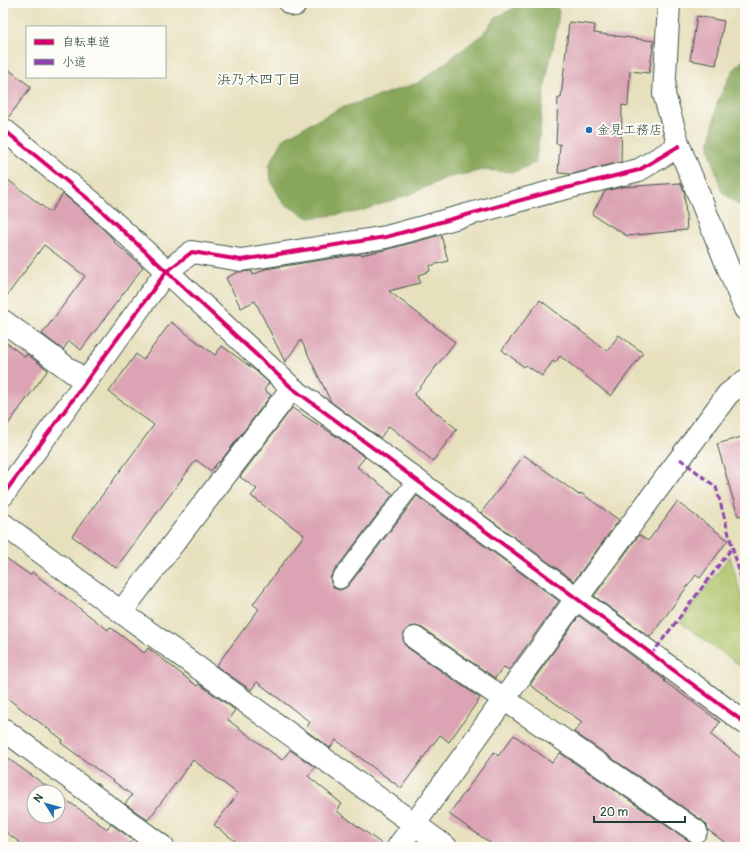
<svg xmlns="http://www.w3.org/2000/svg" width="748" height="850" font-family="Pangolin,'Klee One',sans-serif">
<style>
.green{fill:#abc165;stroke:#657f4c}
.forest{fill:#88a75a;stroke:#547247}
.building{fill:#dba3b3}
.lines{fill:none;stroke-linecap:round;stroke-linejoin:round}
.service-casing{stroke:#3d5549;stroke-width:19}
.minor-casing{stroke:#3d5549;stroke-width:24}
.service{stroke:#fff;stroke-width:17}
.minor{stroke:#fff;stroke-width:22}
.quiet{stroke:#8e44ad;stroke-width:3;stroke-dasharray:6 3;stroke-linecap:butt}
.cycleway-casing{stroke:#fdfcf7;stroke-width:6}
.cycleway{stroke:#d6006c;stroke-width:4}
.poi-dot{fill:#1f6fb2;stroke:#fdfcf7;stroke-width:1.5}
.labels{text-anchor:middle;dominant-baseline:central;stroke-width:4;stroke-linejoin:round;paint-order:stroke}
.poi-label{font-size:13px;fill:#1f3d34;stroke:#fdfcf7;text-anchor:start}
.neighbourhood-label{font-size:14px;fill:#1f3d34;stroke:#fdfcf7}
</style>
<rect width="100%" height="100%" fill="#fdfcf7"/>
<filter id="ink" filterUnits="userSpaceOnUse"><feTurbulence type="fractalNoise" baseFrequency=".025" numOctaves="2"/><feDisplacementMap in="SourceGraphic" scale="8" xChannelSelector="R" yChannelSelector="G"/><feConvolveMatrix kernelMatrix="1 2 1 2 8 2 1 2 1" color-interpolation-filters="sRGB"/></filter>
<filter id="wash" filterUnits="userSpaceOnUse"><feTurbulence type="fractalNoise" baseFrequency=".012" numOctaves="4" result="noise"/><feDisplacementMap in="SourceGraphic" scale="16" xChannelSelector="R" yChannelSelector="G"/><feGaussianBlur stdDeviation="0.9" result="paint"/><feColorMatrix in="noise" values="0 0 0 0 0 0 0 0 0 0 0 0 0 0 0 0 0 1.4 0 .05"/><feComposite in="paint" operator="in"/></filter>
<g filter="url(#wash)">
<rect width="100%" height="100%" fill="#e7e0bd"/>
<path class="green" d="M730 556 745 609V669L680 622Z"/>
<path class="forest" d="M552 3 559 10C557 36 549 61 545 86 541 112 540 137 535 163L514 172 483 170 446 178 408 195 358 212 309 218 283 203 271 181 269 165 285 137 341 108 418 83 481 36 496 17 523 4Z
M745 58V210L722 192 709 148 717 103 732 72Z"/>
<g id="blocks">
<path class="building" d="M697 16 724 21 716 65 690 60Z
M569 22 595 25 594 33 654 41 649 73 630 71 628 106 622 105 621 162 572 174 558 173 560 144H556L558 98H561Z
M3 65 31 87 8 118 3 117Z
M3 176 50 212 63 194 84 211 115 241 114 242 143 267 81 350 69 341 63 350 42 334 85 276 44 245 3 301Z
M680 183 684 191 687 230 627 236 592 214 605 191 622 187Z
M441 235 448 261 429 266 430 271 418 275 420 283 389 291 455 342 414 395 457 429 433 461 389 426 380 438 331 402 301 340 285 362 255 301 241 308 226 278 238 272 252 271 253 275 265 269 361 254V255L389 249Z
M540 300 607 351 619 335 643 353 611 396 560 356 555 363 553 361 542 376 526 365 524 367 502 350Z
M171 322 215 355 222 346 256 371 269 383 264 390 271 395 220 462 219 461 211 471 196 460 116 568 72 536 154 425 109 392 136 354 143 360Z
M3 340 25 357 27 354 48 370 3 431Z
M292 408 339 438 365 457 357 467 393 494 332 574 330 578 331 583 334 588 339 590 343 589 348 586 417 496 559 601 509 670 504 667 495 678 422 628 416 626 409 627 405 631 403 637 404 644 408 648 480 698 449 742 440 735 401 788 336 740 330 748 305 730 310 722 257 682 251 690 216 666 259 609 253 604 304 535 251 496 257 489 240 477Z
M745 436V515L738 516 717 444Z
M524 455 579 495 581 493 619 520 574 581 481 513Z
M677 502 728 540 700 578 696 575 650 637 594 596 639 535 648 541Z
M3 556 30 575 32 572 108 630 110 627 144 653 148 648 197 686 199 684 235 710 228 720 282 760 290 750 315 767 308 776 342 804 337 811 386 847H243L214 825 238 794 193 760 148 820 125 804 132 795 61 743 63 740 3 695Z
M579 616 665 680 664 681 720 722 711 735 745 761V847H731L708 830 707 825 703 821 574 732 582 722 530 685Z
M514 735 552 763 560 753 689 841 695 843H698L695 847H496L449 814 494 752 498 756Z
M3 755 55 792H34V816H58V794L107 829 111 824 133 840 129 845 132 847H26L3 830Z"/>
</g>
</g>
<g filter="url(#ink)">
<use href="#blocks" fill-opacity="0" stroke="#3d5549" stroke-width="1"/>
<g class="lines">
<defs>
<path id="service" d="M340 580 417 479"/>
<path id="minor" d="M290 3 295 5
M669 3 664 94 679 146 745 309
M3 129 92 202 292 388 745 723
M3 321 85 381
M3 495 166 272 192 252 241 260 386 237 554 191 639 170 679 146
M3 524 121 612 446 847
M121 612 292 388
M415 638 696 831
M3 729 163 847
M398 847 576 599 728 394 745 381"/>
</defs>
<use href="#service" class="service-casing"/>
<use href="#minor" class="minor-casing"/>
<use href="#service" class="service"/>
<use href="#minor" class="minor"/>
<path class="quiet" d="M680 459 716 487 745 593
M651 655 732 548"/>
<defs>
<path id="cycleway" d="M3 129 92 202 292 388 745 723
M3 495 166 272 192 252 241 260 386 237 554 191 639 170 679 146"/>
</defs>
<use href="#cycleway" class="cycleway-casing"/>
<use href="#cycleway" class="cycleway"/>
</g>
</g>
<circle class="poi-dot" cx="589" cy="130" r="4"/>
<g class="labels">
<g class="poi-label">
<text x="597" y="130">金見工務店</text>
</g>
<g class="neighbourhood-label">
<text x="259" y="79">浜乃木四丁目</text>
</g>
</g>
<rect width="748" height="850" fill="none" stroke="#fdfcf7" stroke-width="16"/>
<rect x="26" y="26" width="140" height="52" fill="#fdfcf7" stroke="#a4b0a9"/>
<rect x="34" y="39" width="20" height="6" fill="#d6006c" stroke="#a4b0a9"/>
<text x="62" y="46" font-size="12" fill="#1f3d34">自転車道</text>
<rect x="34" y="59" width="20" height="6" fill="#8e44ad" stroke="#a4b0a9"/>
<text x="62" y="66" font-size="12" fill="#1f3d34">小道</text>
<g transform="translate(46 804) rotate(307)"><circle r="19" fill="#fdfcf7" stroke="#a4b0a9"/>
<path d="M0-3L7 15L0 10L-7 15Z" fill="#1f6fb2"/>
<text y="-6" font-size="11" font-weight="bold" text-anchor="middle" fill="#1f3d34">N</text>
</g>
<path d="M594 816v6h91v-6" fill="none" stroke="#1f3d34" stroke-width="2"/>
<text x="600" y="816" font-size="12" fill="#1f3d34" stroke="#fdfcf7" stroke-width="3" paint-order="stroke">20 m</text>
</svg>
